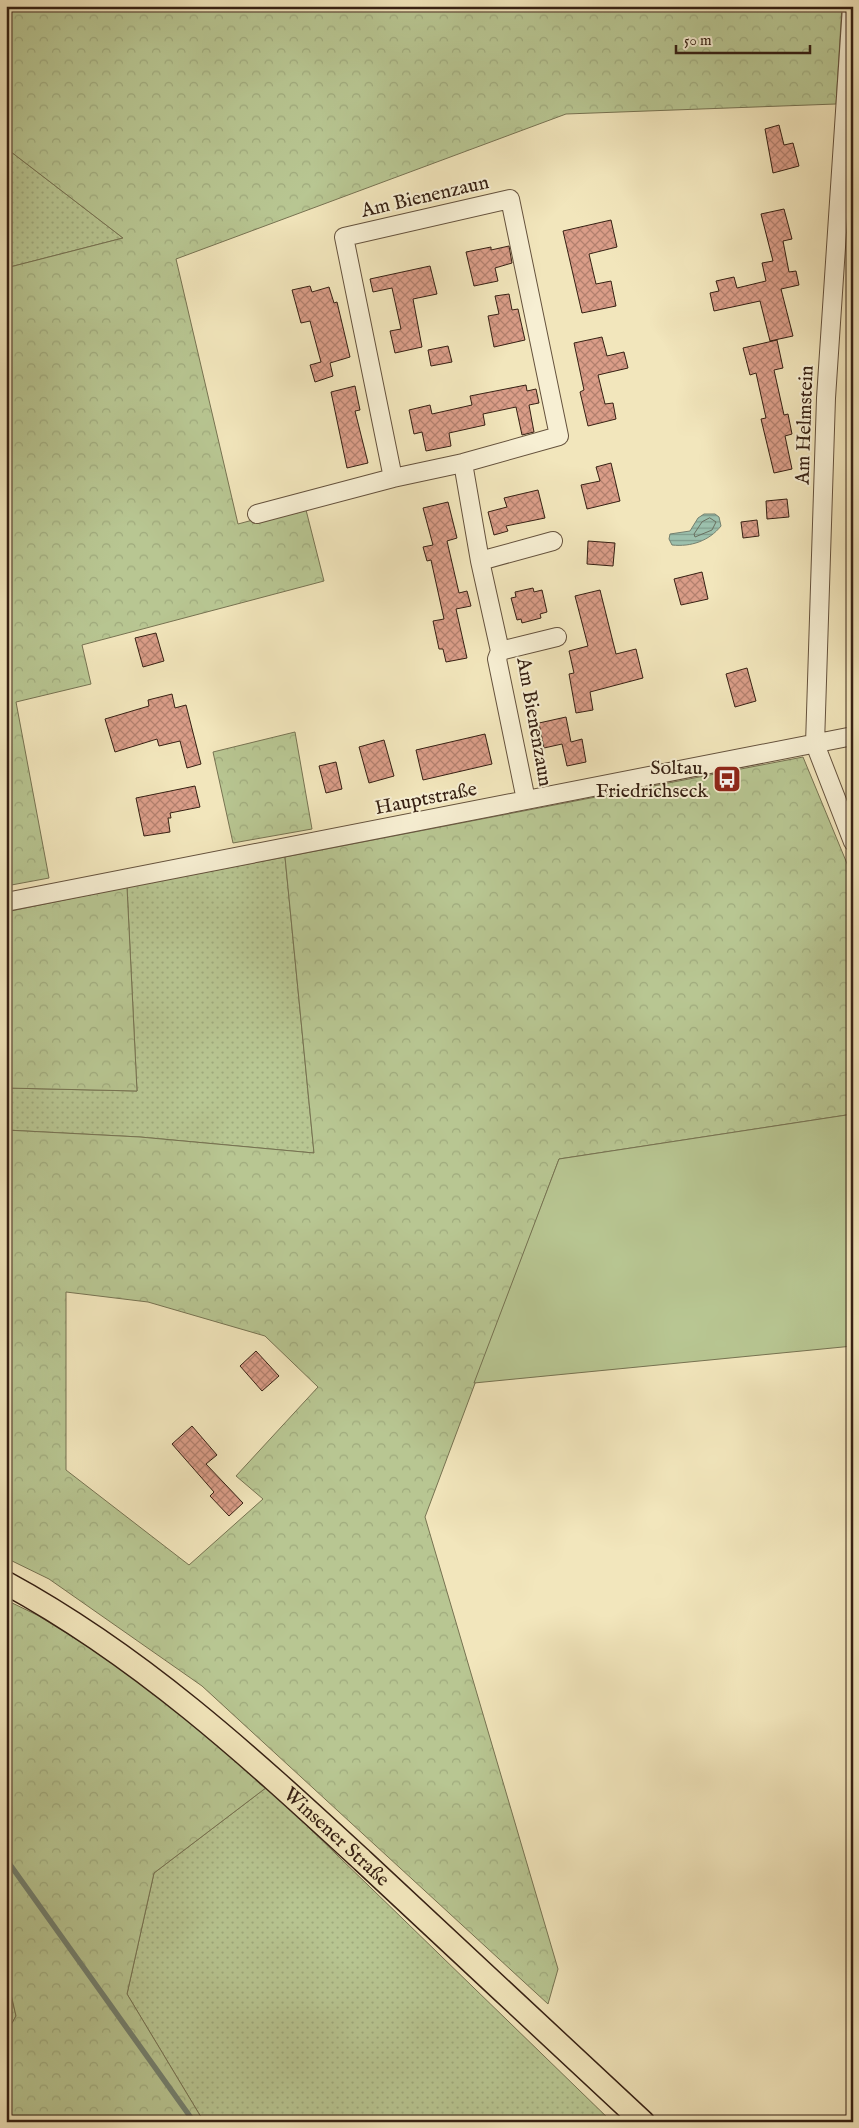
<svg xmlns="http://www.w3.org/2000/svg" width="859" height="2128" font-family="'IM FELL English',serif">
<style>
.grass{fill:url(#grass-dots);stroke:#777352}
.forest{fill:url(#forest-crowns);stroke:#777352;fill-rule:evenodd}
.garden{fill:#b8c692;stroke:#777352}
.water{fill:url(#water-rules);stroke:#73806f}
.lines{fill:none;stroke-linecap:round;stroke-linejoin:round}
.shore{stroke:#697060;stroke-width:1}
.stream{stroke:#73806f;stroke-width:5.5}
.building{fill:url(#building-cross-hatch);stroke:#362013}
.minor-casing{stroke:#65523d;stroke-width:20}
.major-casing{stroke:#362013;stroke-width:25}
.minor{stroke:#f7efd3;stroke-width:18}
.major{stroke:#f2e6bc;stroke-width:22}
.labels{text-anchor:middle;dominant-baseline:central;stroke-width:4;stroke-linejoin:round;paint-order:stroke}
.street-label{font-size:20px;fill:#362013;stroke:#f7efd3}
.poi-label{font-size:20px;fill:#362013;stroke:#f7efd3;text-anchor:end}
</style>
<defs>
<pattern id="grass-dots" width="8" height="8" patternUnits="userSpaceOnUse" patternTransform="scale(1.25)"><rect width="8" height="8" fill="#b8c692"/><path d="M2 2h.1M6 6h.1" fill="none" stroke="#9faa7d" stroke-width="1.8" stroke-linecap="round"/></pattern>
<pattern id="forest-crowns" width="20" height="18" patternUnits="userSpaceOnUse" patternTransform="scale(1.25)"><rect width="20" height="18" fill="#b8c692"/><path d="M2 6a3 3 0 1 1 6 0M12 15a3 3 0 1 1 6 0" fill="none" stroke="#9faa7d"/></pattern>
<pattern id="water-rules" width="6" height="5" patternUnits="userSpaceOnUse" patternTransform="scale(1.25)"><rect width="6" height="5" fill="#9cc0ad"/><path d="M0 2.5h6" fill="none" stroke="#809c8c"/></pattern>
<pattern id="building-cross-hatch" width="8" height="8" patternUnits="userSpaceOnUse" patternTransform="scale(1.25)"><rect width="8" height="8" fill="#da9d88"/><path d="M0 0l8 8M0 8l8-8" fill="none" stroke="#b2806e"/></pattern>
</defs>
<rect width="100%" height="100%" fill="#f2e6bc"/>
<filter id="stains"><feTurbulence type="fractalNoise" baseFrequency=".004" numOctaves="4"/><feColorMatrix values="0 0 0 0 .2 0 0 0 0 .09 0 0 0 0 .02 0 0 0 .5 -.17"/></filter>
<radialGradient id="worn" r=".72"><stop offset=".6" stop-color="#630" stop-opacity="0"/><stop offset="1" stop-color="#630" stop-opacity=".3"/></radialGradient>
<path class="grass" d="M6 148 123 238 6 268Z
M285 857 314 1153 140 1137 6 1130V1088L137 1091 127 887Z
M267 1787 612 2122H204L127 1994 154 1873Z
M6 1972 16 2016 6 2034Z"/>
<path class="forest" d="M6 6H842L836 104 566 114 176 259 238 524 305 506 324 581 82 645 91 684 16 702 49 878 6 886V268L123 238 6 148Z
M295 732 312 829 233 843 213 752Z
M803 757 853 878V1114L559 1159 425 1517 558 1969 548 2004 202 1686 49 1579 6 1558V1130L140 1137 314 1153 285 857ZM66 1292 148 1302 265 1336 318 1387 236 1476 263 1499 189 1565 66 1470Z
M127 887 137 1091 6 1088V912Z
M6 1600 37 1615 134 1675 267 1787 154 1873 127 1994 204 2122H6V2034L16 2016 6 1972Z"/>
<path class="garden" d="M853 1114V1346L474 1383 559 1159Z"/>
<path class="water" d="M704 514H715L719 517 721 526C709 541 691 547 672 545L669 539 670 534 690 531 698 518Z"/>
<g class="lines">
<path class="shore" d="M710 518 716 522 712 530 695 537 694 534 702 522Z"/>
<path class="stream" d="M6 1859 194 2122"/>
</g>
<path class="building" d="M779 125 784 145 793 143 799 166 773 173 765 129Z
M784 209 792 239 783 241 789 272 796 271 799 285 781 289 793 336 770 341 760 301 714 311 710 293 719 291 716 281 734 277 737 288 766 281 762 263 773 261 761 214Z
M611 220 617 247 589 254 596 284 611 281 616 306 582 313 563 231Z
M509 246 512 263 495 268 498 281 474 286 466 252 491 247V250Z
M430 266 437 294 413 299 422 347 395 353 390 331 401 329 392 288 373 292 370 279Z
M310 286 312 292 329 287 334 303 337 302 350 357 330 363 333 376 315 382 310 365 321 362 310 321 301 323 292 290Z
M509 294 512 310 518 309 525 340 494 347 488 316 499 314 495 296Z
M602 337 607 356 624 352 628 368 598 375 605 404 613 403 616 419 588 426 580 392 584 390 574 343Z
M777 340 783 368 774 370 784 415 788 414 792 434 785 436 792 469 774 473 761 419 766 418 756 373 750 375 743 348Z
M448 346 452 362 431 366 428 350Z
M526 385 527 391 536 389 539 403 529 405 534 432 522 435 516 407 483 414 485 425 449 433 451 446 426 451 422 432 414 434 409 410 430 405 432 414 472 405 470 396Z
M355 386 360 410 355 411 368 463 347 468 331 392Z
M611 463 620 501 587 509 581 485 600 481 596 467Z
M538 490 545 518 506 526 508 531 494 535 488 512 507 507 504 498Z
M787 499 789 517 767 519 766 501Z
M448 502 457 538 447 541 459 593 467 591 471 606 456 609 467 658 446 662 443 649H439L433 621 444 619 431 560 427 561 423 547 433 545 423 508Z
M757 520 759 536 743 538 741 522Z
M588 541 615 543 613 566 587 564Z
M702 572 708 599 681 605 674 579Z
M533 588 534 592 542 590 547 612 540 614 541 618 522 623 521 619 517 620 511 598 516 597 515 592Z
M600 590 616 654 636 649 643 678 590 692 593 710 576 713 569 674 574 673 569 651 588 646 575 596Z
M156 633 164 661 143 667 135 638Z
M747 668 756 701 735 707 726 674Z
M172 694 175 708 186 705 201 764 187 768 180 741 159 746 157 739 115 752 105 719 149 706 148 700Z
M566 717 571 742 582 739 586 762 567 766 562 744 544 748 539 723Z
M485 734 492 764 423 780 416 750Z
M384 740 394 776 369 783 359 747Z
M336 762 342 789 326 793 319 766Z
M195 786 200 807 170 813 171 818H168L170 832 144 836 136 798Z
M256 1351 279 1376 262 1391 240 1366Z
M192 1426 217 1455 206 1464 243 1503 229 1516 210 1496 214 1492 172 1444Z"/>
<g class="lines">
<defs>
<path id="minor" d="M852 6 826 398 815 744 853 842
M510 199 559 436 463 463 393 478 344 237Z
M463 463 480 561 500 651 497 659 526 800
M257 514 393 478
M480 561 553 541
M500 651 557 637
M6 902 853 736"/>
<g id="major">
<path id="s1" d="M6 1583C142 1657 250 1757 363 1861 456 1948 550 2035 643 2122"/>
</g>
</defs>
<use href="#minor" class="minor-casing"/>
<use href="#major" class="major-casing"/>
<use href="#minor" class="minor"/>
<use href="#major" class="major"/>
</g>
<defs>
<symbol id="bus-square" viewBox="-11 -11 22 22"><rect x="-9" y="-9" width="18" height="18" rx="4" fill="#8f2418" stroke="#f7efd3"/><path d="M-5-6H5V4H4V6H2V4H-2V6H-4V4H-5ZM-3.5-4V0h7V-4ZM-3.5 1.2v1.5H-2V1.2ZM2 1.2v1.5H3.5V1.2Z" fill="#fff"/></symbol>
</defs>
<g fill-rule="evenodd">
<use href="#bus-square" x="711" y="763" width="32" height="32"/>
</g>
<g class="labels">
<g class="street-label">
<text transform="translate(425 197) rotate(-13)">Am Bienenzaun</text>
<text transform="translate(805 425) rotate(-88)">Am Helmstein</text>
<text transform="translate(534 722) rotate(80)">Am Bienenzaun</text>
<text transform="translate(426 799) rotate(-11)">Hauptstraße</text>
<text stroke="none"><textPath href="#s1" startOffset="418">Winsener Straße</textPath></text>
</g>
<g class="poi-label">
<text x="708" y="768">Soltau,<tspan x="708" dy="23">Friedrichseck</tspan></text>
</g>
</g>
<rect width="859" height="2128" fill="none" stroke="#f2e6bc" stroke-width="25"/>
<rect x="8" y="8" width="844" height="2113" fill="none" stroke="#362013" stroke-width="2.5"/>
<rect x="12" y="12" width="834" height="2103" fill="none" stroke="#362013"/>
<path d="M676 45v8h134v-8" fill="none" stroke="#362013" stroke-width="2.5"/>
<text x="684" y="45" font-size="15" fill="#362013" stroke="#f7efd3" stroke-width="4" paint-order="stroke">50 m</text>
<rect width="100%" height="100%" filter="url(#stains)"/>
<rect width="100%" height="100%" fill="url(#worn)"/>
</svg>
